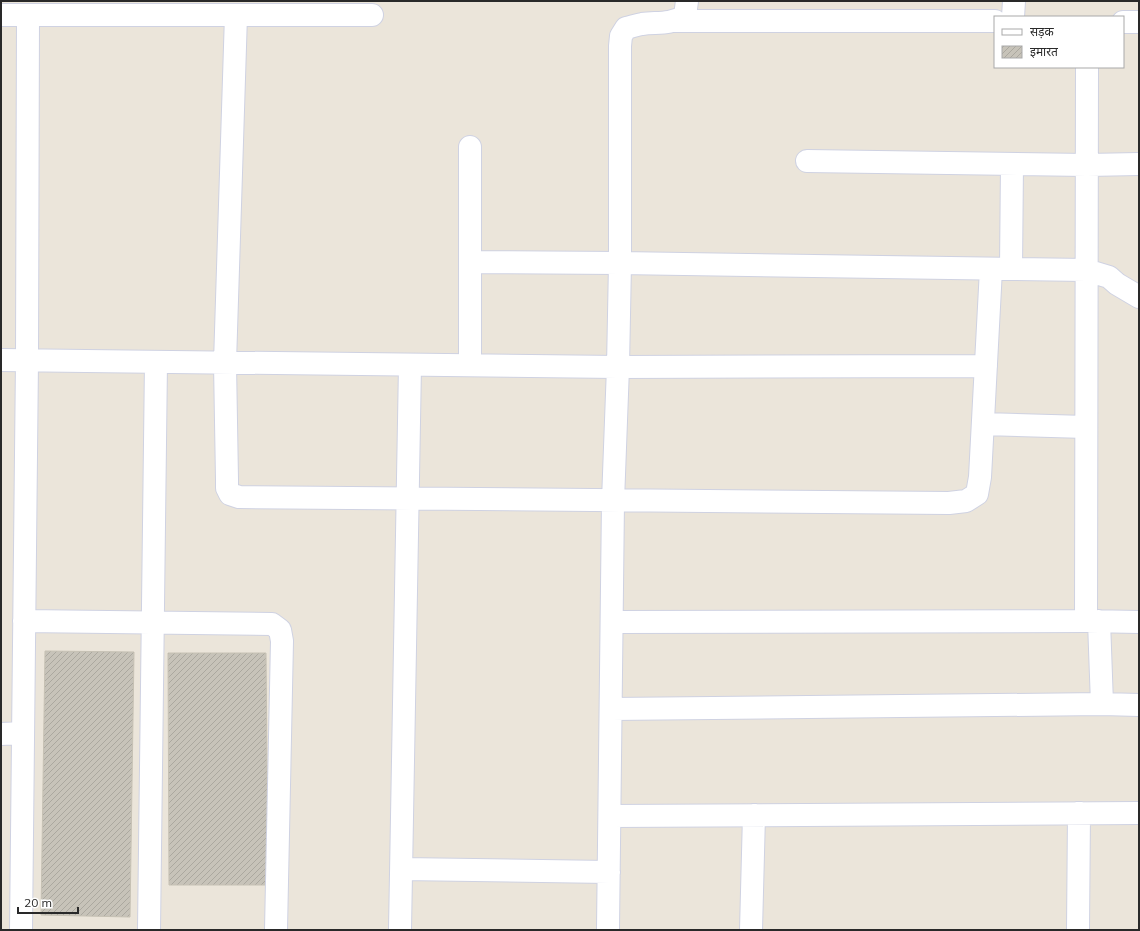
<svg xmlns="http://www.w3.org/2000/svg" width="1140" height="931" font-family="Mulish,'Noto Sans Devanagari',sans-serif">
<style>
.building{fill:url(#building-hatch);stroke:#c6c1b4}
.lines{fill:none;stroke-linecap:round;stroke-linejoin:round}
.minor-casing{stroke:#cfd2e2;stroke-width:24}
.minor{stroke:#fff;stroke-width:22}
</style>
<defs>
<pattern id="building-hatch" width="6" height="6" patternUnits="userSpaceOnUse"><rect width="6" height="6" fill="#c7c3b9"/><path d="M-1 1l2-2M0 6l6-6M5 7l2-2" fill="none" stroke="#aba89f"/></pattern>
</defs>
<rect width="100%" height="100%" fill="#ebe5da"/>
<path class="building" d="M45 651 134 652 130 917 41 915Z
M168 653H266L268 885H169Z"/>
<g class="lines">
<defs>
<path id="minor" d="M1 15H372
M236 15 225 363 227 480V488L230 494 239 497 949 503 966 501 977 494 980 477 991 269
M1013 17 1014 1
M676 21H995
M1123 22H1139
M807 161 1087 165 1139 164
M470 262 620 263 1086 270 1109 277 1117 284 1139 297
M1011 269 1012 164
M1 360 618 367 986 366
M470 365V147
M983 424 1086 427
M24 621 272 624 280 630 282 641 276 930
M1086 621 1087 67
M1099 621 1102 704
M612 622 1086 621 1139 622
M611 709 1102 704 1139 705
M1 734 23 733
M610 816 1139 813
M402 869 609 872
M21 930 27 360 28 15
M149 930 156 362
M400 930 410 365
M608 930 613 501 618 367 620 263V46L621 36 626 28C631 27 636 25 642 24 658 22 669 25 685 16L687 1
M751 930 754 815
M1078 930 1079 813"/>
</defs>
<use href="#minor" class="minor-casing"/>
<use href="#minor" class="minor"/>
</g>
<rect width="1140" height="931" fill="none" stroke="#292929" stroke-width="4"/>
<rect x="994" y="16" width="130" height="52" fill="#ffffff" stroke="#a9a9a9"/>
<rect x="1002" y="29" width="20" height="6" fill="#ffffff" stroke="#a9a9a9"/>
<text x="1030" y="36" font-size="12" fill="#292929">सड़क</text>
<rect x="1002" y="46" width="20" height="12" fill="url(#building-hatch)" stroke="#a9a9a9"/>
<text x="1030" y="56" font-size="12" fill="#292929">इमारत</text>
<path d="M18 907v6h60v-6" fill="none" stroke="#292929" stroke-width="2"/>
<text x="24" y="907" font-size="12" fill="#292929" stroke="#ffffff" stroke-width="3" paint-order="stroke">20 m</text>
</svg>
